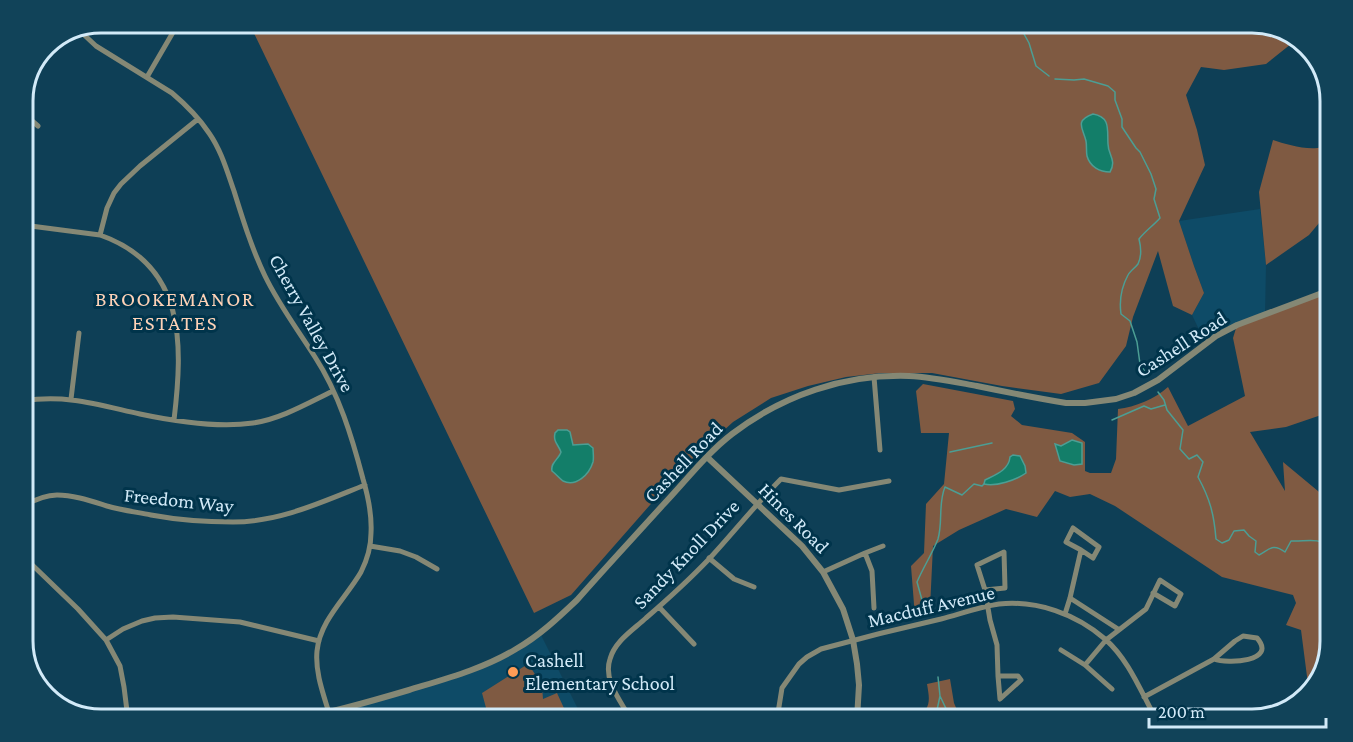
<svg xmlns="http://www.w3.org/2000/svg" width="1353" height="742" font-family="'Crimson Pro',serif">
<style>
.built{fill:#0e4b67}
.green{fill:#7f5a42}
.water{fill:#137e69;stroke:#4c9e94;stroke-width:1.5}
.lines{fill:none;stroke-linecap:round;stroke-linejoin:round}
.stream{stroke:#4c9e94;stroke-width:1.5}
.minor{stroke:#858875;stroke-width:5}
.tertiary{stroke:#858875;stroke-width:6}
.poi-dot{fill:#fd9c56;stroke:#00344b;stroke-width:2}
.labels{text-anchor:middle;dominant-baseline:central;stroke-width:6;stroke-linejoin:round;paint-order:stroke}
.street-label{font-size:20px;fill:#d2eaf8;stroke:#00344b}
.poi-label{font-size:20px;fill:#d2eaf8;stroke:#00344b;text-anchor:start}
.neighbourhood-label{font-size:21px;letter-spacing:1.5px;fill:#fdd2b7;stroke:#00344b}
.rim{fill:none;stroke:#d2eaf8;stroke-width:3}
</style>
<rect width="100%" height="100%" fill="#0e3f56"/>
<path class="built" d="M1260 209 1266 265 1265 315 1237 325 1206 344 1192 315 1204 293 1194 266 1179 221Z
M540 633 583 719H331L329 713 481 667Z"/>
<path class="green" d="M1252 22 1291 33 1296 37 1291 44 1266 64 1224 70 1201 67 1186 95 1197 130 1205 165 1179 221 1194 266 1204 293 1192 315 1173 306 1158 251 1133 317 1126 346 1099 383 1061 394 1002 386 932 373H881L846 377 808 386 771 398 733 422 700 452 657 497 571 595 534 613 249 23Z
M1273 140C1288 145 1318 154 1330 143V210L1309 235 1266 265 1259 192Z
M1330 290V412L1286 427 1250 432 1285 491 1283 462 1330 501V642L1320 680 1309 692 1301 630 1286 625 1296 603 1293 595 1222 577 1115 506 1090 494 1070 497 1055 491 1037 517 1006 509 959 530 933 546 930 608 915 617 911 566 924 553 926 504 944 484 949 433H921L916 391 923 384 1013 401 1015 409 1011 416 1022 425 1072 433 1085 442V471L1090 473H1111L1116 459 1118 409C1135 407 1155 399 1168 387L1188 426 1245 396 1233 338 1237 325Z
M528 664C536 675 543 685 543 699L557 693 569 719H489L482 693Z
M950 679 954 703 961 719H916C931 708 930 701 927 684Z"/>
<path class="water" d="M1093 114C1111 117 1107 130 1108 144 1108 155 1117 160 1110 172 1100 172 1090 167 1087 156 1086 152 1087 146 1086 141 1083 128 1074 121 1093 114Z
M558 430H567L570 432 573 445 588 444 593 448C593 452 594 458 593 462 589 475 576 487 563 481 559 478 556 474 552 471 550 463 559 459 561 452 558 444 553 442 555 433Z
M1072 440 1082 443V464L1074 465 1060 461 1055 444 1061 446Z
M1013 455 1020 456 1025 466 1026 473C1016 480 996 487 984 484L985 480C995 475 1009 470 1010 457Z"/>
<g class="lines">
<path class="stream" d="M1027 22 1024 34 1029 43 1036 66 1049 76
M1055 79 1074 80 1084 79 1108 86 1115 92V100L1122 119V127L1136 148 1140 152 1151 174 1156 189 1154 199 1160 218C1153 226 1145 231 1139 239 1141 247 1142 256 1138 264 1135 268 1130 271 1128 275 1121 288 1119 300 1121 314L1130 321 1137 342 1140 364 1147 375
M1158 392 1164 400 1167 410 1183 430 1180 449 1189 459 1197 455 1203 462 1198 477C1210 499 1214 514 1216 539L1222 543 1229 540 1234 531 1244 530 1249 536 1256 541 1255 552 1259 555C1270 549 1273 543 1285 552L1291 541C1305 542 1319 536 1330 548
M1112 420 1144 406 1151 409 1165 405
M950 452 992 443
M921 608 922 600 917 582C923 568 933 552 938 539 943 522 938 503 945 487L962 495 974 484 982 486 984 484
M938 677 940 696 951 719
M930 719 937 710 940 696"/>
<path class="minor" d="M80 31 96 46 172 93C185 104 199 118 209 133 221 150 227 171 234 191 243 220 252 249 265 276 279 305 298 330 315 357 339 394 352 437 363 479 368 496 372 515 371 533 371 546 367 560 361 572 346 598 320 620 317 651 315 672 323 693 329 713
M147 77 179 22
M23 113 38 126
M23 225 100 235C186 265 183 344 174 420
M100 235 107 208 114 193 121 184 140 166 198 119
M874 377 880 450
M71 399 79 333
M23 401C66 394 99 405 140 414 173 421 219 428 253 423 281 419 308 403 333 391
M23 506C34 500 45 495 57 495 74 495 91 501 107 506 121 510 136 512 151 515 178 520 206 522 233 522 280 522 322 502 365 485
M370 546 400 551 416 557 437 569
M1004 552 1005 588 985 590 977 565Z
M865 553 883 546
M23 556 78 609 106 640 120 666 124 687 128 719
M709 558 734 579 754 587
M823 572 865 553 872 571 874 608
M985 590 990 620 997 645 998 676
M1070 598 1118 629
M659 607 694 644
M1065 614 1070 598 1081 550 1093 558 1099 547 1073 528 1066 542 1081 550
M106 640 123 629 142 621 155 618 173 617 240 622 319 641
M1061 650 1085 665
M998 676H1018L1021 680 1000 699Z
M1112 689 1085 665 1106 640 1146 609 1160 580 1181 594 1175 606 1153 593
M1144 697 1214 659 1235 641 1243 636 1257 638C1278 662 1227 664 1214 659
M630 718C620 700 603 680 610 659 615 641 633 630 646 618 668 599 690 579 710 558 734 532 756 504 781 479L839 490 889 481
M777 719 782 688 799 664 807 657 821 649C861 638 901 628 941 619 960 614 979 607 999 604 1037 600 1076 614 1105 639 1129 660 1141 692 1156 719"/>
<path class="tertiary" d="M707 457 802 546 823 572 843 609 853 640 857 664 859 685 857 719
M114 719C149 713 184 717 219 719
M297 719C335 712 372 701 409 690 445 679 483 669 516 649 539 636 558 618 577 600 605 568 634 537 662 506 685 482 706 454 732 434 783 395 845 374 909 376 932 377 955 382 977 386 1006 392 1036 398 1066 403H1085L1116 399 1134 393 1158 380 1216 336 1237 325 1330 290"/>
</g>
<circle class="poi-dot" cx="513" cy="672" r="6"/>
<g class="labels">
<g class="street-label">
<text transform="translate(312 323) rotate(61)">Cherry Valley Drive</text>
<text transform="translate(1181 344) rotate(-33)">Cashell Road</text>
<text transform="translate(683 462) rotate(-46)">Cashell Road</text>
<text transform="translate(179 500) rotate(6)">Freedom Way</text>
<text transform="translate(794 518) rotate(45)">Hines Road</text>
<text transform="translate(686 554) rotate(-46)">Sandy Knoll Drive</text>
<text transform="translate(931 606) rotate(-13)">Macduff Avenue</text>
</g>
<g class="poi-label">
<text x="525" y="660">Cashell<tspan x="525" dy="23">Elementary School</tspan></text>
</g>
<g class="neighbourhood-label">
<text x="175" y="299">BROOKEMANOR<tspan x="175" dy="24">ESTATES</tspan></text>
</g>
</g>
<path d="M0 0H1353V742H0ZM101 33H1252A68 68 0 0 1 1320 101V641A68 68 0 0 1 1252 709H101A68 68 0 0 1 33 641V101A68 68 0 0 1 101 33Z" fill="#114359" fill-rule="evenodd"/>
<path class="rim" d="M101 33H1252A68 68 0 0 1 1320 101V641A68 68 0 0 1 1252 709H101A68 68 0 0 1 33 641V101A68 68 0 0 1 101 33Z"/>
<path d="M1149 718v9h177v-9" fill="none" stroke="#d2eaf8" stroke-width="3"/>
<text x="1158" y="718" font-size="18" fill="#d2eaf8" stroke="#00344b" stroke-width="4.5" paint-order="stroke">200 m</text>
</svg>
